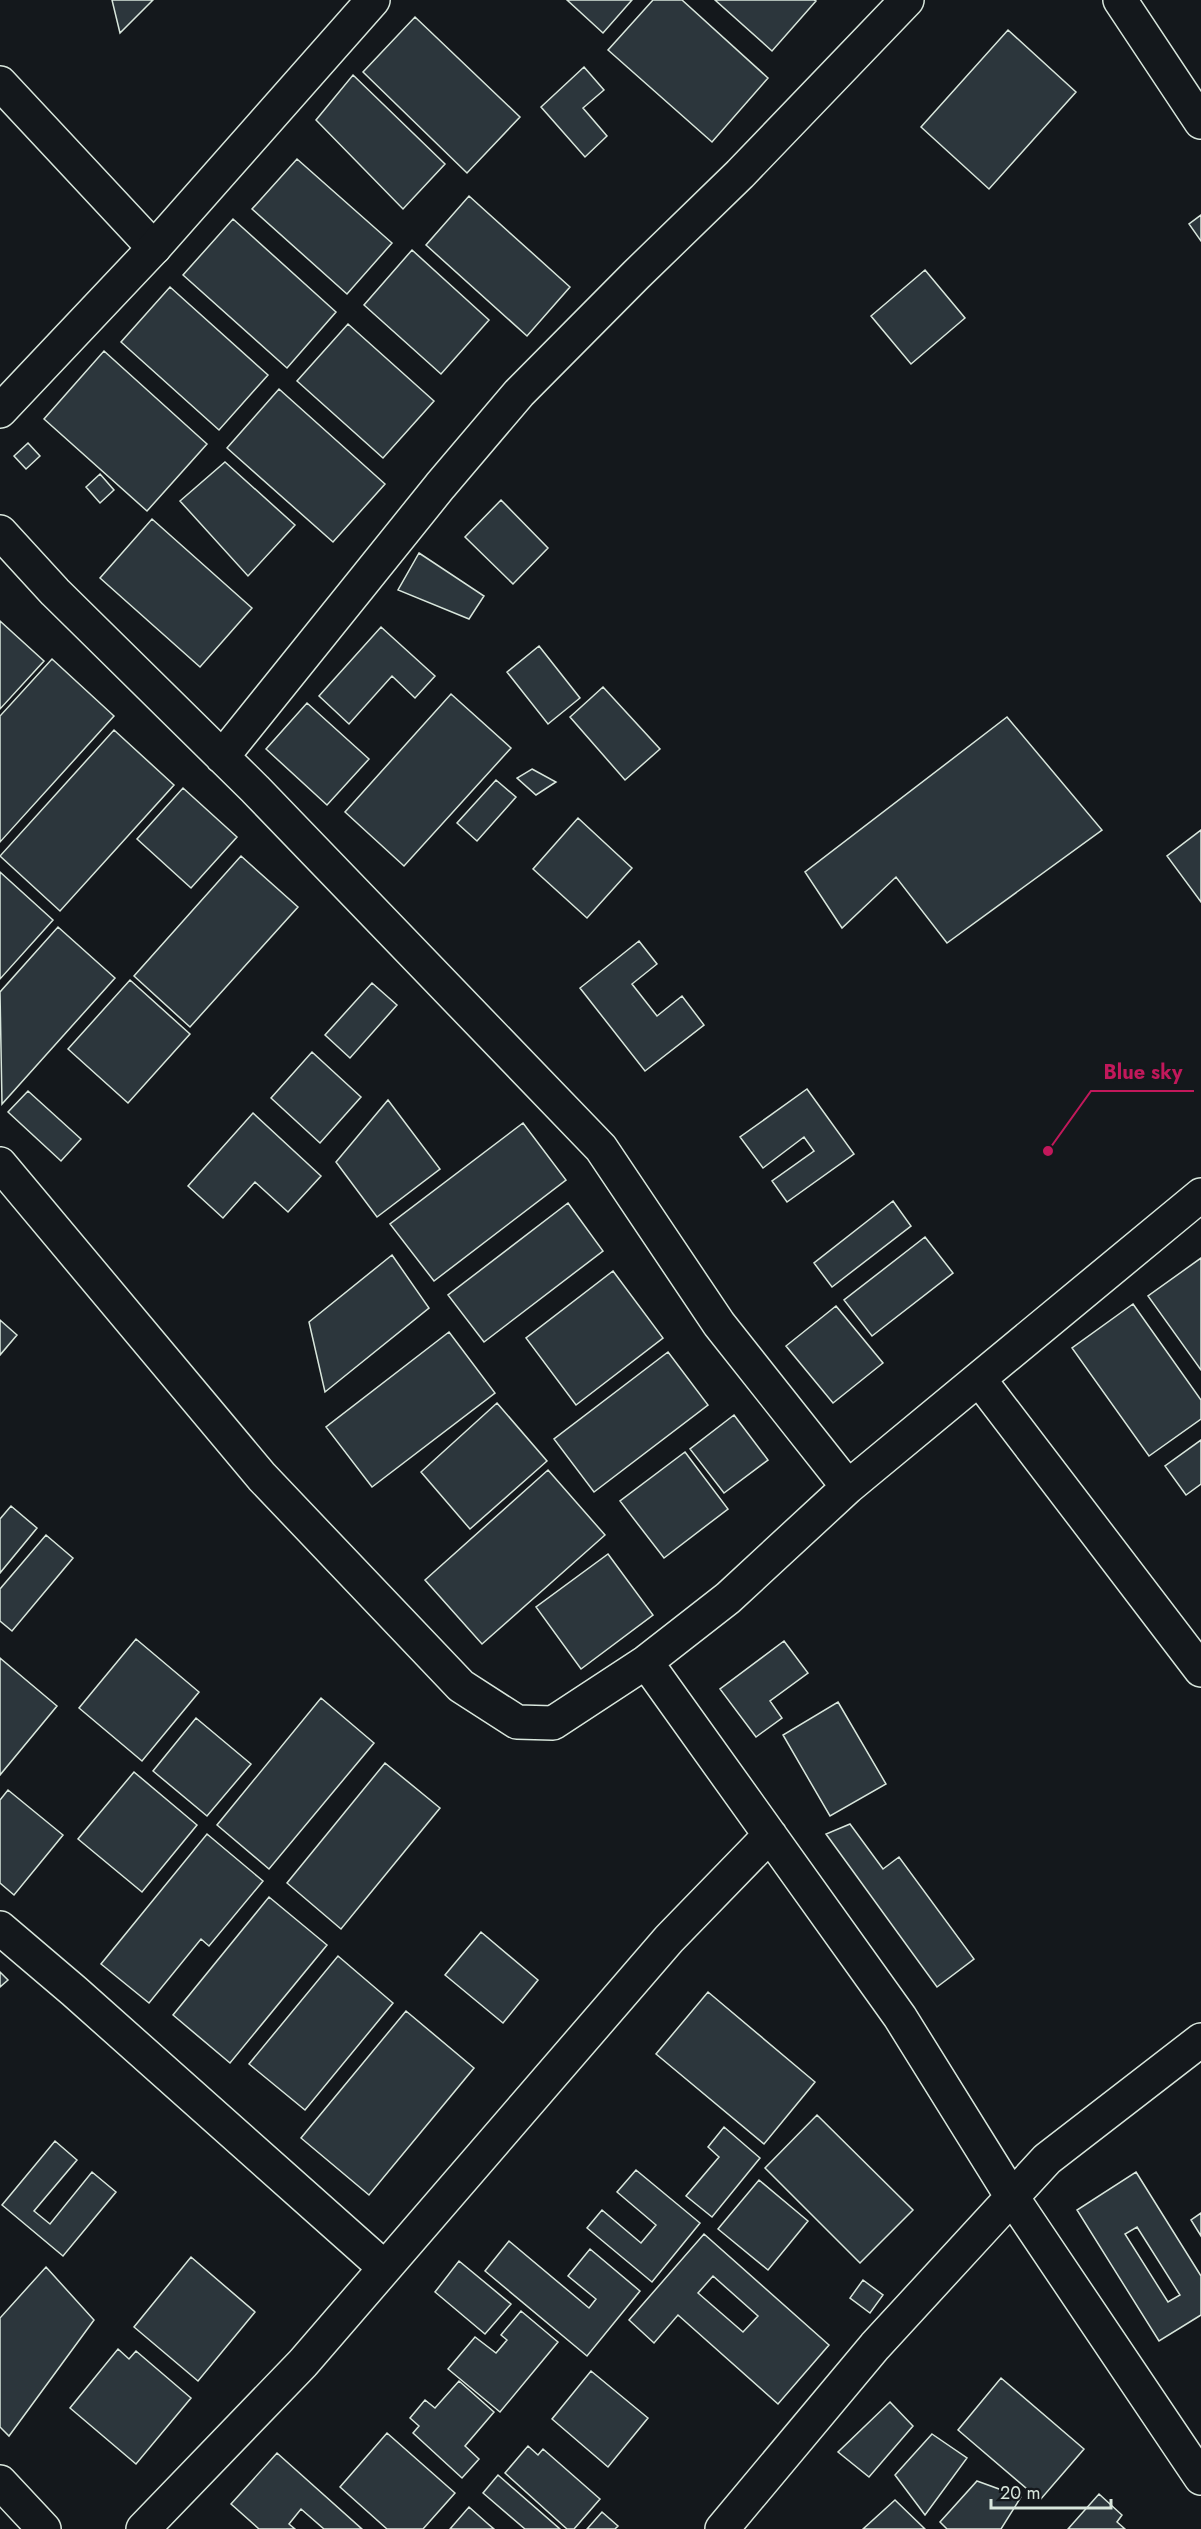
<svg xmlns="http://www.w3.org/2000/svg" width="1201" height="2529" font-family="Jost,sans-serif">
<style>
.building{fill:#2c363c;stroke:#d8e6dc;stroke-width:1.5;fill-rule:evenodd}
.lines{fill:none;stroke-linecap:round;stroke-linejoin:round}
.minor-casing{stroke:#d8e6dc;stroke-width:36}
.secondary-casing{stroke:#d8e6dc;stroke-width:36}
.minor{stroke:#14181c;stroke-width:33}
.secondary{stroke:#14181c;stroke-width:33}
.leader{fill:none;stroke:#c2185b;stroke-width:2}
.callout-dot{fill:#c2185b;stroke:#14181c;stroke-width:2}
.callout-label{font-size:20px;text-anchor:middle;font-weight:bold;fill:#c2185b;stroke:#14181c;stroke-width:4.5;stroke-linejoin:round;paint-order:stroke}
</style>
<rect width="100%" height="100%" fill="#14181c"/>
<path class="building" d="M112 0H153L120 33Z
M567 0H632L603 33Z
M653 0H682L768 78 712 142 608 50Z
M715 0H814L816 1 772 51Z
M415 17 520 117 467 173 363 72Z
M1008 30 1076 92 989 189 921 127Z
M584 67 604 90 583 108 607 136 585 157 541 107Z
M353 75 445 164 403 209 316 120Z
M297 159 392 243 347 294 252 209Z
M469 196 570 287 527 336 426 245Z
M1201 215V241L1189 224Z
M233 219 336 312 287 368 183 275Z
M412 250 489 320 441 374 364 305Z
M925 270 965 318 911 364 871 316Z
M170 287 268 375 219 430 121 342Z
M348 324 434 401 383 458 297 381Z
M104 351 207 444 147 511 44 419Z
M279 389 385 484 333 542 227 448Z
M28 443 40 456 26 469 14 456Z
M225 462 295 525 248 576 180 501Z
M100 474 114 490 100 503 86 487Z
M501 500 548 548 513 584 465 537Z
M152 519 252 608 200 667 100 578Z
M419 553 484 596 469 619 398 590Z
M0 621 44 661 0 709Z
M381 627 435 676 415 698 392 676 349 724 319 696Z
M539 646 580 698 548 724 507 672Z
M52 659 114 716 0 842V716Z
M603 687 660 749 625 780 570 717Z
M451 694 511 748 404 866 345 812Z
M307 703 369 759 327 805 266 749Z
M1007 717 1102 830 947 943 896 877 842 928 805 872Z
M114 730 174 785 60 911 0 856Z
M532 769 556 782 536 795 517 778Z
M496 780 516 797 477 841 457 823Z
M183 788 237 837 191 888 137 839Z
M578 818 632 868 587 918 533 869Z
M1201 830V902L1167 856Z
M241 856 298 907 190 1027 134 976Z
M0 872 53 920 0 979Z
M58 927 115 978 2 1104 0 992Z
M639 941 657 964 632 984 657 1016 682 996 704 1025 645 1071 580 988Z
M130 980 190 1034 128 1103 68 1049Z
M372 983 397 1005 350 1058 325 1035Z
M312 1052 361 1097 320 1143 271 1098Z
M807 1089 854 1154 787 1202 772 1181 814 1151 804 1137 763 1168 740 1137Z
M28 1091 81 1139 61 1161 8 1112Z
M388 1100 440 1169 377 1217 336 1162Z
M253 1113 321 1176 288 1212 255 1182 223 1218 188 1186Z
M523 1123 566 1180 434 1281 390 1224Z
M893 1201 911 1226 832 1287 814 1263Z
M568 1203 603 1251 484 1342 448 1295Z
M925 1237 953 1273 872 1336 844 1300Z
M392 1255 429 1308 325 1392 309 1322Z
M1201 1258V1370L1148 1296Z
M613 1271 663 1338 576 1405 526 1338Z
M1133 1304 1201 1400V1419L1149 1456 1072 1348Z
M836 1306 883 1363 833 1403 786 1346Z
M0 1320 17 1335 0 1355Z
M449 1332 495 1393 372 1487 326 1427Z
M668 1352 708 1405 594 1492 554 1439Z
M497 1403 547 1461 470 1529 421 1472Z
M734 1415 768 1460 724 1493 690 1449Z
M1201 1440V1484L1186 1495 1165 1466Z
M685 1452 728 1509 664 1558 620 1501Z
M548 1470 605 1535 482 1644 425 1580Z
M11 1506 37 1528 0 1573V1519Z
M46 1535 73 1558 12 1631 0 1621V1589Z
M608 1554 653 1615 581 1669 536 1607Z
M136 1639 199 1692 142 1761 79 1708Z
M784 1641 808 1673 770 1701 782 1718 756 1737 720 1689Z
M0 1658 57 1706 0 1775Z
M321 1698 374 1743 269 1869 217 1825Z
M838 1702 886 1784 830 1816 783 1735Z
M196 1718 251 1764 207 1816 153 1771Z
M385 1763 440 1808 341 1929 287 1883Z
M134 1772 197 1825 142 1892 78 1839Z
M8 1790 63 1835 14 1895 0 1883V1800Z
M850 1824 883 1869 899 1857 974 1959 937 1987 826 1834Z
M207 1834 263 1881 209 1946 201 1939 149 2003 101 1964Z
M269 1897 327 1945 230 2063 173 2015Z
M481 1932 538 1980 503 2023 445 1975Z
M338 1956 393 2003 305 2110 249 2064Z
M0 1972 8 1980 0 1987Z
M708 1992 815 2082 764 2144 656 2054Z
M406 2011 474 2068 369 2195 301 2138Z
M817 2115 913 2210 860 2263 765 2168Z
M724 2127 760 2158 712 2217 686 2196 719 2157 708 2147Z
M55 2141 77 2160 34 2211 50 2224 92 2172 116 2192 63 2256 2 2205Z
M636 2170 700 2223 652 2282 587 2228 602 2210 641 2243 656 2225 617 2192Z
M1136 2172 1201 2276V2315L1159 2341 1077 2210ZM1137 2227 1180 2295 1168 2302 1125 2234Z
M759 2180 808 2221 768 2270 718 2229Z
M1201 2213V2236L1191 2220Z
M704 2234 829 2345 778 2404 678 2315 654 2343 629 2320ZM713 2276 758 2316 743 2332 698 2293Z
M509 2241 589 2308 596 2299 568 2276 590 2249 640 2291 587 2356 485 2271Z
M191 2257 255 2312 198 2381 134 2327Z
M459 2261 511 2304 485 2334 435 2292Z
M46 2267 94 2320 9 2436 0 2427V2318Z
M863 2280 883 2295 870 2313 850 2298Z
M521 2311 558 2342 500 2412 448 2369 475 2337 496 2353 507 2340 501 2335Z
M118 2349 129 2359 136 2351 191 2398 136 2464 70 2408Z
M591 2371 648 2418 608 2467 552 2419Z
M1001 2378 1084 2449 1040 2500 958 2430Z
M459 2381 494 2412 465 2446 479 2459 462 2478 413 2433 419 2426 410 2418 425 2400 435 2408Z
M890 2402 913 2426 869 2477 838 2452Z
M387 2433 455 2493 423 2529H387L340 2487Z
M932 2434 967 2458 925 2515 895 2475Z
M528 2446 538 2455 543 2449 600 2499 574 2529H567L505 2473Z
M277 2453 362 2529H324L301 2509 289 2524 295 2529H259L231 2504Z
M498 2475 560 2529H525L483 2493Z
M977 2481 1021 2497 1001 2529H947L940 2522Z
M1099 2494 1122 2515 1117 2522 1125 2529H1068Z
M895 2500 925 2529H863Z
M469 2507 487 2523 494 2529H450Z
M602 2512 618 2526 615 2529H587Z"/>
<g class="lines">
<defs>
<path id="minor" d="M1120 0 1201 122
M0 83 154 248
M0 532 55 592 255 789 601 1148 719 1324 848 1487
M222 757 440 486 519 393 636 275 740 174 907 0
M0 1164 262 1477 461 1686 517 1722 553 1723 646 1662 728 1598 848 1487 1201 1195
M979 1379 1201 1670
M646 1662 900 2017 1012 2197 1201 2478
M0 1928 74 1991 385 2268
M0 2482 44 2529
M143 2529 303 2363 669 1939 770 1835
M722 2529 875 2346 1047 2159 1201 2040"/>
<path id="secondary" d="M0 411 154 248 373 0"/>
</defs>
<use href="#minor" class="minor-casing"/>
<use href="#secondary" class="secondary-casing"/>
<use href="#minor" class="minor"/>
<use href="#secondary" class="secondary"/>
</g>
<path class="leader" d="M1048 1151L1091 1091H1194"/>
<circle class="callout-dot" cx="1048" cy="1151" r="6"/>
<g class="callout-label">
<text x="1143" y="1079">Blue sky</text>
</g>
<path d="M991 2499v9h120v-9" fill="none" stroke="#d8e6dc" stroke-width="3"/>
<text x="1000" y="2499" font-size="18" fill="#d8e6dc" stroke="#14181c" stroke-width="4.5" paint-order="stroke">20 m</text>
</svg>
